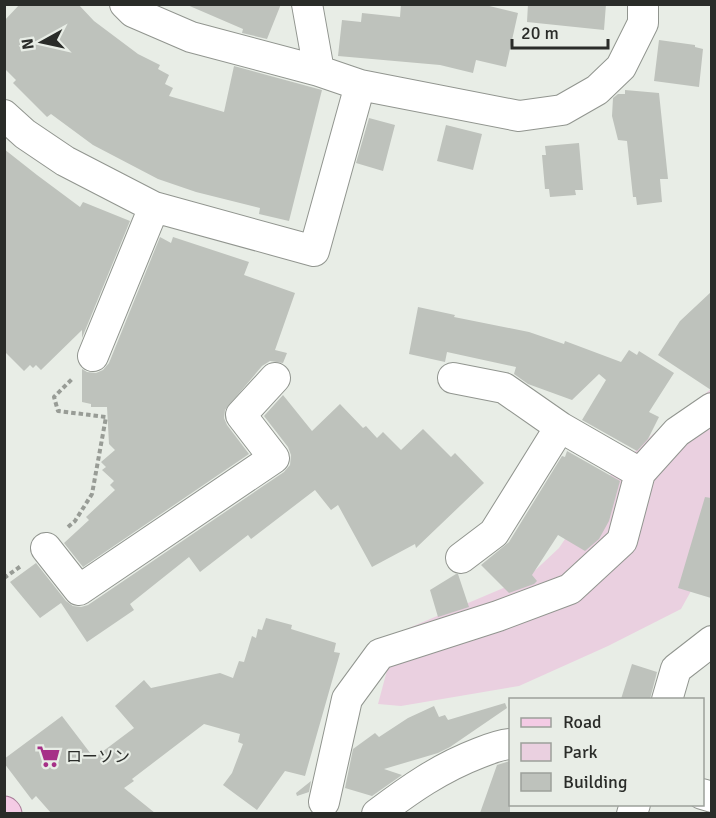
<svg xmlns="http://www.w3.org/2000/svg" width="716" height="818" font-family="Signika,'Noto Sans JP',sans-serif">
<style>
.green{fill:#ead0e0}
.building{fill:#bec2bc}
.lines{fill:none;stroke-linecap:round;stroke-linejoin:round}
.minor-casing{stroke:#91958f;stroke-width:32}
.major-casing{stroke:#a87d98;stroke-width:35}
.path{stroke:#989c96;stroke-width:4;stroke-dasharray:4.5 3;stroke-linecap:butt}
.minor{stroke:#fff;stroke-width:30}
.major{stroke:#f4cbe5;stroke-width:33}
.labels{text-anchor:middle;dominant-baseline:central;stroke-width:4.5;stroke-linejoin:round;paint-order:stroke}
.poi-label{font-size:16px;fill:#2a2c29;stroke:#e8ede6;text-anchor:start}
</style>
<rect width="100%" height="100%" fill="#e8ede6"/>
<path class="green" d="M711 389V555L681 609 608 646 519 686 401 706 378 704 397 633 527 578 559 548 604 481 653 434Z"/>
<path class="building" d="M20 4H78L94 21 138 54 160 65 158 69 169 75 165 84 173 88 169 96 224 112 234 66 322 90 289 221 259 214 260 208 196 192 158 179 93 145 51 114 47 117 13 83 16 80 4 68V21Z
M185 4H281L267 39 242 33 243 29Z
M401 4H481L518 13 506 67 476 60 473 73 440 65 338 56 342 20 361 22 362 13 400 17Z
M528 4H606L604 30 527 22Z
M659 40 695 45V47L703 49 699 87 654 81Z
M625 90 659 93 668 179H660L662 202 637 205 636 197H633L627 141 618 140 612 116 613 98 618 94H625Z
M369 118 395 125 383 171 356 163Z
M446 125 482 134 473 170 437 161Z
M579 143 583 190H575L576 195 550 197 549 189H545L542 155H546L545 146Z
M4 149 37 175 80 207 83 202 130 221 82 338V330L41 370 36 365 33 368 30 365 24 371 4 351Z
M160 237 171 243 173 237 249 262 244 275 295 293 275 350 287 353 283 363 270 361 262 366 225 410 224 418 227 425 249 454 83 567 64 543 89 520 86 517 115 490 110 485 114 481 102 470 106 467 101 462 115 450 109 444 107 407H91V404L82 402V369L87 372 96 373 103 370 109 363Z
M711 292V390L658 355 680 321Z
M418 307 455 315 454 317 529 332 564 344 565 341 621 362 629 350 637 355 639 351 674 373 649 412 659 417 648 439 637 451 582 420 606 380 599 374 572 400 528 384 514 374 516 367 447 352 445 362 409 354Z
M283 395 312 431 340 404 363 428 366 426 377 438 383 432 401 450 423 429 451 457 455 453 484 483 416 548 415 544 372 567 338 505 331 510 315 490 251 539 248 535 200 572 189 557 130 604 134 610 87 642 61 603 40 618 10 582 36 563 66 601 73 606 81 607 88 605 284 472 290 465 291 455 288 447 264 416Z
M567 451 620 481 609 521 599 539 585 551 558 535 532 575 537 581 534 584 509 593 481 565 509 542 562 456 565 457Z
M705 497 711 498V598L678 588Z
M456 574H458L469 607 438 617 430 590Z
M266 618 292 625 291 629 336 643 334 652 340 653 305 776 285 771 257 810 223 785 232 773 243 744 238 742 240 734 204 724 132 779 134 781 124 788 155 813H51L36 796 32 800 4 763V759L62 716 94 758 134 728 115 706 144 680 151 688 220 673 233 678 239 661 244 662 252 636 256 638 258 629 262 630Z
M632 664 657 672 650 699H621Z
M505 703 507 708 450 747 438 753 384 769 402 775 372 796 345 788 353 749 375 733 379 737 408 718 434 706 439 717 445 715 448 720Z
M510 761V813H480L497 765Z
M311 781 309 792 297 796 296 793Z"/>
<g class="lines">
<defs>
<path id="minor" d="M125 4 133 12 191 37 319 71 360 85 519 116 562 110 597 90 621 67 643 23V4
M307 4 319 71
M4 115 25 134 65 161 154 207 314 251 360 85
M93 356 154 207
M453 378 504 388 560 427
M46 548 79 590 274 458 241 415 275 378
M461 558 494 533 560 427 640 473
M667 700 676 669 712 641
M702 794 712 797
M324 802 347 699 380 654 498 616 570 589 622 541 640 473 677 432 712 408
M377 814C410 789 440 768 479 753 489 749 499 745 510 744
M632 814 635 804"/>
<path id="major" d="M4 813 5 814"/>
</defs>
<use href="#minor" class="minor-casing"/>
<use href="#major" class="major-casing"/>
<path class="path" d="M68 527 75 521 92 494 106 417 58 411 54 397 73 378
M4 578 21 566"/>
<use href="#minor" class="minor"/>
<use href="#major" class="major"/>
</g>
<defs>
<symbol id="supermarket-bare" viewBox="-9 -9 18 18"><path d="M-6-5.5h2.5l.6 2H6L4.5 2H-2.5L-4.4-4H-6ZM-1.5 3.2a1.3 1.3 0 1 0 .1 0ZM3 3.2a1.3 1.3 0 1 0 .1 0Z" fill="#a62f87" stroke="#e8ede6" stroke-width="2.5" paint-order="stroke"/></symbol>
</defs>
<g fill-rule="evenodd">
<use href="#supermarket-bare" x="32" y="740" width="33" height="33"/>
</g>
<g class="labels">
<g class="poi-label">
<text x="66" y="757">ローソン</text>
</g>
</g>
<rect width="716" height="818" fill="none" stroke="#2a2c29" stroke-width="12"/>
<rect x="509" y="698" width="195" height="108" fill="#e8ede6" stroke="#9ca09a" stroke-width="1.5"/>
<rect x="521" y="718" width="30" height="9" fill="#f4cbe5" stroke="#9ca09a" stroke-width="1.5"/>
<text x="563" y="728" font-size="18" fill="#2a2c29">Road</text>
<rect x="521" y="743" width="30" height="18" fill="#ead0e0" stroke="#9ca09a" stroke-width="1.5"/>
<text x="563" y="758" font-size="18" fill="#2a2c29">Park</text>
<rect x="521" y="773" width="30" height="18" fill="#bec2bc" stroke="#9ca09a" stroke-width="1.5"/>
<text x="563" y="788" font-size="18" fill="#2a2c29">Building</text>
<g transform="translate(42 42) rotate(262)" stroke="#e8ede6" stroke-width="4.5" paint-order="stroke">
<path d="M0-4.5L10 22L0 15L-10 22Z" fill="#2a2c29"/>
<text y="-9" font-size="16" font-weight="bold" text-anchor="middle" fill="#2a2c29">N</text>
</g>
<path d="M512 39v9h96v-9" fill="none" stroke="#2a2c29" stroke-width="3"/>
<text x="521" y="39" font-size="18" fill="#2a2c29" stroke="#e8ede6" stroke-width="4.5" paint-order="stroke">20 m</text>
</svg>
